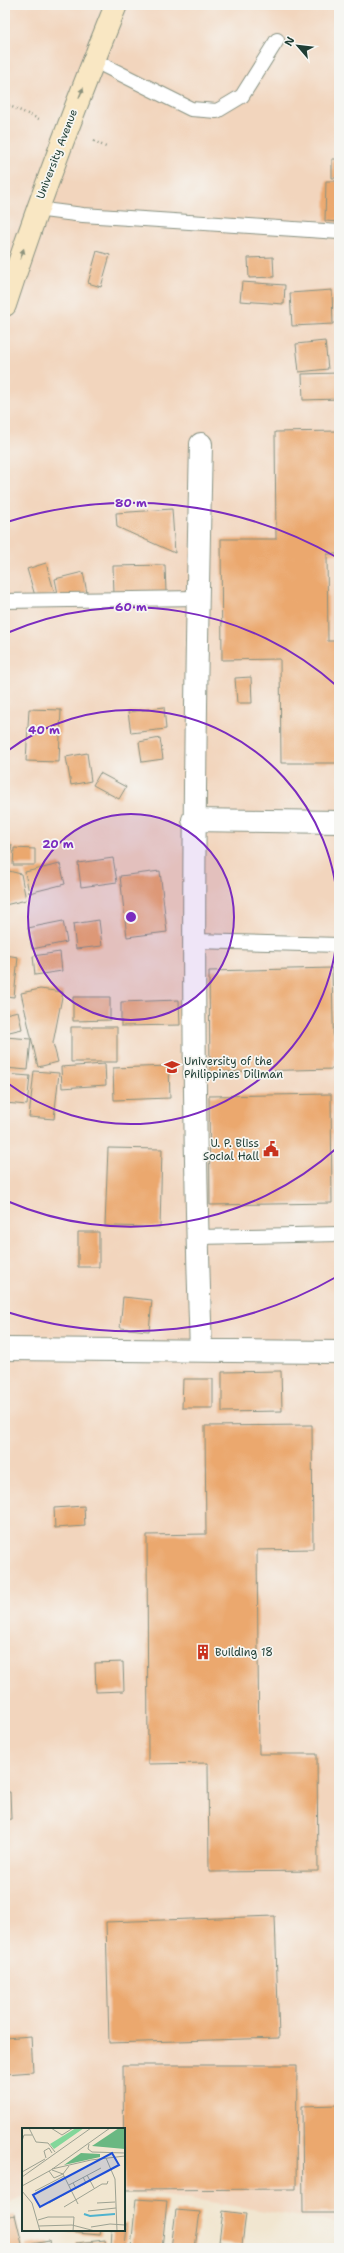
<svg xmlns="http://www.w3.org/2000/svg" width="344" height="2253" font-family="'Shantell Sans',sans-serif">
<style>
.built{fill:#f2d5bd}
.building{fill:#eba86e}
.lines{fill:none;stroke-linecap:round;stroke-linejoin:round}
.service-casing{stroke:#889282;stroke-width:16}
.minor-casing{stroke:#889282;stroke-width:24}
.secondary-casing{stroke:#889282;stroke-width:24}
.path{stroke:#889282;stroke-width:2.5;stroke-dasharray:1 3;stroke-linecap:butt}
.service{stroke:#fff;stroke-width:14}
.minor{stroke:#fff;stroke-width:22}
.secondary{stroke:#f9e7c3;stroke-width:22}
.oneway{fill:#8c927c}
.ring{fill:none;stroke:#7b2cbf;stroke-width:2}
.labels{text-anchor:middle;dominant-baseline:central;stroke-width:3.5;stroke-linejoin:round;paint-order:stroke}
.street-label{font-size:11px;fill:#1f3d34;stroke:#f6f6f2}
.poi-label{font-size:11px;fill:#1f3d34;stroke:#f6f6f2;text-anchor:start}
.inset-river{fill:none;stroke:#4fb3ce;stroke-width:2}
.inset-road{fill:none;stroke:#9da292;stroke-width:1}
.view{fill:#1d4ed8;fill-opacity:0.15;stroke:#1d4ed8;stroke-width:2}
.inset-edge{fill:none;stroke:#1f3d34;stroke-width:2}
.centre{fill:#7b2cbf;stroke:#f6f6f2;stroke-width:2}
.ring-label{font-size:12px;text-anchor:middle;font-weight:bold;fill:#7b2cbf;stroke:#f6f6f2;stroke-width:3.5;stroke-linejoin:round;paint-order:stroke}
</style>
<rect width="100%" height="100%" fill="#f6f6f2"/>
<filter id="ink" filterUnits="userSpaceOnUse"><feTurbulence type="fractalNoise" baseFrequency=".025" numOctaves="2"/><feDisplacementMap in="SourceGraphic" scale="8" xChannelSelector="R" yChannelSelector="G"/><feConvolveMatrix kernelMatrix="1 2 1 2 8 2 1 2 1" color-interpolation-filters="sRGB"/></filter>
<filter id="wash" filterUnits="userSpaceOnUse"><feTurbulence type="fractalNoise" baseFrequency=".012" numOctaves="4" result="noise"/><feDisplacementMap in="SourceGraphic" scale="16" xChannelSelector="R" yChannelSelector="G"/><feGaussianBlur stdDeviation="0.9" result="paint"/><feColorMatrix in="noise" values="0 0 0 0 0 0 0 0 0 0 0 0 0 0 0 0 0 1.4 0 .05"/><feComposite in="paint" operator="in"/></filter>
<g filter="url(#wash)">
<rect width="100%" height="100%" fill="#f1e6d0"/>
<path class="built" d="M5 5H339V2225L321 2220 160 2194H124V2129H23V2196L5 2206Z"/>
<g id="blocks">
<path class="building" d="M332 159H339V178H332Z
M326 181H339V222L325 221Z
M97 251 110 255 101 287 88 283Z
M273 257 274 277 249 278 248 258Z
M242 282 285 285 284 304 240 301Z
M332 290 333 324 292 326 290 293Z
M325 341 328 369 299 372 296 344Z
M338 373 339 399 303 400 302 374Z
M339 431V554H327L328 641H339V763H281L280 659 222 660 221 539H276L275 432Z
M172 509 175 553 117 527 116 513Z
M46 563 55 594 36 599 27 569Z
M165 565 166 592 114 594 113 566Z
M83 572 87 593 59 599 55 579Z
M251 677 252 703H237L235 678Z
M164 707 166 729 131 733 128 712Z
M29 709 61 710 59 762 26 761Z
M160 738 163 759 142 762 139 742Z
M87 753 91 781 71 785 66 757Z
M100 773 126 787 119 799 93 785Z
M5 844 12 845 9 864 5 863Z
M14 848 35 849V865H13Z
M113 858 117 882 81 887 78 863Z
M60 864 65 884 29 893 25 872Z
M5 870 21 874 26 900 5 905Z
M160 871 167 932 127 937 120 876Z
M99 920 102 946 76 949 73 924Z
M63 921 67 942 32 949 28 928Z
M60 952 62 971 35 975 33 956Z
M5 955 18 957 14 997 5 996Z
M332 968 334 1069 210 1072 209 971Z
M40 989 63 992 53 1043 58 1062 38 1067 21 993Z
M73 997H110V1020L73 1021Z
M179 1000 180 1025 121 1026V1002Z
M18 1011 22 1029 5 1033V1014Z
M71 1027H117V1062H71Z
M5 1037 31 1039 28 1070 5 1068Z
M105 1064 106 1085 62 1088 61 1067Z
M169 1066 170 1098 114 1100 113 1068Z
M34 1071 59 1073 54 1119 29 1117Z
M5 1074 30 1076 27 1105 5 1103Z
M331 1094 332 1203 210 1205 209 1096Z
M108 1148 162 1149 160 1227 105 1226Z
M78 1232H99V1267H78Z
M123 1297 152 1300 149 1331 120 1328Z
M281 1371 282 1411 222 1412V1372Z
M183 1379H213V1408H182Z
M312 1425 313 1549 257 1550 259 1754H317L318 1871 209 1872 208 1763 148 1764 147 1535 206 1534 205 1426Z
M5 1466 8 1499H5Z
M84 1506 85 1526 55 1528 54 1508Z
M123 1662 124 1691 96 1692 95 1663Z
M5 1792H10L11 1819 5 1820Z
M275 1916 279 2038 109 2043 106 1922Z
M31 2036 33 2072 5 2074V2038Z
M123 2065H297L296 2189 124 2190Z
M339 2105V2213H303L302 2106Z
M136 2199 167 2201 162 2248H131Z
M176 2210 200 2212 195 2248H171Z
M223 2211 246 2214 242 2245 219 2242Z
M15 2215 23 2248H5V2217Z
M124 2224H127L125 2248 111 2247 112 2230H124Z
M67 2230H101L100 2235 67 2232Z
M105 2240 106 2248H77L76 2243Z
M49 2241 50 2248H27L26 2245Z"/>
</g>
</g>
<g filter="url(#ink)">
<use href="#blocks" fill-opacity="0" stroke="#889282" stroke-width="1"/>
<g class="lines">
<defs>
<path id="service" d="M93 60 191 109 217 111 242 96 277 40
M36 209 83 215 339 232
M5 601 197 598
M194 941 339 945
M197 1237 339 1234"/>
<path id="minor" d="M201 444C194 746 190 1048 201 1350
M193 820 339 822
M5 1349 339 1352"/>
<path id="secondary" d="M5 305C38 203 76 104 116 5"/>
</defs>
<use href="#service" class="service-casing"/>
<use href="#minor" class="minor-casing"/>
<use href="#secondary" class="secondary-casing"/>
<path class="path" d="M5 104 39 119
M94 141 106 147"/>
<use href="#service" class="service"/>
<use href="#minor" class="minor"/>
<use href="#secondary" class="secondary"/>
</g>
<defs><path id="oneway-solid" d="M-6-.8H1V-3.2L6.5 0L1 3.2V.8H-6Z"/></defs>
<g class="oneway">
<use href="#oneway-solid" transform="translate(81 93) rotate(-68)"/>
<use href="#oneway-solid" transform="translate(22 254) rotate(-72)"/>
</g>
</g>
<circle cx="131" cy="917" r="103" fill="#7b2cbf" fill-opacity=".12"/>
<g class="ring">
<circle cx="131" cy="917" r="103"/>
<path d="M6 752A207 207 0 1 1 6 1082"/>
<path d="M338 1147A310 310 0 0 1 7 1201M7 633A310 310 0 0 1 338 687"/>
<path d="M338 1276A414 414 0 0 1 7 1312M7 522A414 414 0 0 1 338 558"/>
</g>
<defs>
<symbol id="university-bare" viewBox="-9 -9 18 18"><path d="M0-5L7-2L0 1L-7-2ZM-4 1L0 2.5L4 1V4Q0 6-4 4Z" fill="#c8321e" stroke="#f6f6f2" stroke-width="2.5" paint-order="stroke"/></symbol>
<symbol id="civic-bare" viewBox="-9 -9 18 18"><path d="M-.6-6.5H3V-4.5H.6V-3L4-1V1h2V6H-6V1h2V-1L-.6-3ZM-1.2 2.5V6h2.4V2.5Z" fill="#c8321e" stroke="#f6f6f2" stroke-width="2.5" paint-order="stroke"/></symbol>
<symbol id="building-bare" viewBox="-9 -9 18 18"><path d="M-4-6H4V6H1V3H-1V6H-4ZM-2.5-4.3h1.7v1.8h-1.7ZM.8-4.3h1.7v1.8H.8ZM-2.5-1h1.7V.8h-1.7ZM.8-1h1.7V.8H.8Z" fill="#c8321e" stroke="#f6f6f2" stroke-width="2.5" paint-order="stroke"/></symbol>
</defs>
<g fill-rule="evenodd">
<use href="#university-bare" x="161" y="1056" width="22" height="22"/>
<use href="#civic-bare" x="260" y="1138" width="22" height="22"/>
<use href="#building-bare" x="192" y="1641" width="22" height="22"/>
</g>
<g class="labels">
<g class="street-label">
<text transform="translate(57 154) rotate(-69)">University Avenue</text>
</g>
<g class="poi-label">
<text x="184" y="1061">University of the<tspan x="184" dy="13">Philippines Diliman</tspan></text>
<text x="259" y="1143" text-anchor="end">U. P. Bliss<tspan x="259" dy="13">Social Hall</tspan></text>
<text x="215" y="1652">Building 18</text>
</g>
</g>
<g transform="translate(22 2128)">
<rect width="103" height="103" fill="#f1e6d0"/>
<path d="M54 0H62L32 21 28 16Z" fill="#83d79a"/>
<path d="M97 0H103V21L70 18ZM59 25 78 26V29L42 37Z" fill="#6ab882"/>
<path class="inset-river" d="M62 86 68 88 93 86"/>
<path class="inset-road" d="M7 0 14 14 26 15 33 24M29 0 40 7 51 0M0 13 2 7H10M67 16 66 21 70 24 103 25M24 30 22 23 27 20 30 25M84 30 93 51 95 103M30 41 69 32 103 28M30 42 41 46 56 76M27 43 32 50 41 46 47 38M0 44 23 31M65 47 72 60M0 49 69 0M51 55 54 60 64 55 61 49M47 57 79 40M0 58 29 42 88 0M0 63 10 75 18 103M13 63 42 48M27 75 50 62M75 75 93 74M42 79 80 56H85L86 53M66 83 94 80M16 92 26 89H52L51 103M17 98 50 97 73 103M69 99 88 96 103 97"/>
<path class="view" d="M90 25 97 37 18 79 11 67Z"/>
<rect width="103" height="103" class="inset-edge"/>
</g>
<circle cx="131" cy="917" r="6" class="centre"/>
<g class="ring-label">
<text x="131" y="507">80 m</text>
<text x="131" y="611">60 m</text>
<text x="44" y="734">40 m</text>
<text x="58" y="848">20 m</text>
</g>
<rect width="344" height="2253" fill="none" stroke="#f6f6f2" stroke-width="20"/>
<g transform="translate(298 46) rotate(298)" stroke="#f6f6f2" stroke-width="3" paint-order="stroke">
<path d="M0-3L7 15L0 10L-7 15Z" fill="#1f3d34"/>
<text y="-6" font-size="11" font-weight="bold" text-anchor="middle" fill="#1f3d34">N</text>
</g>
</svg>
